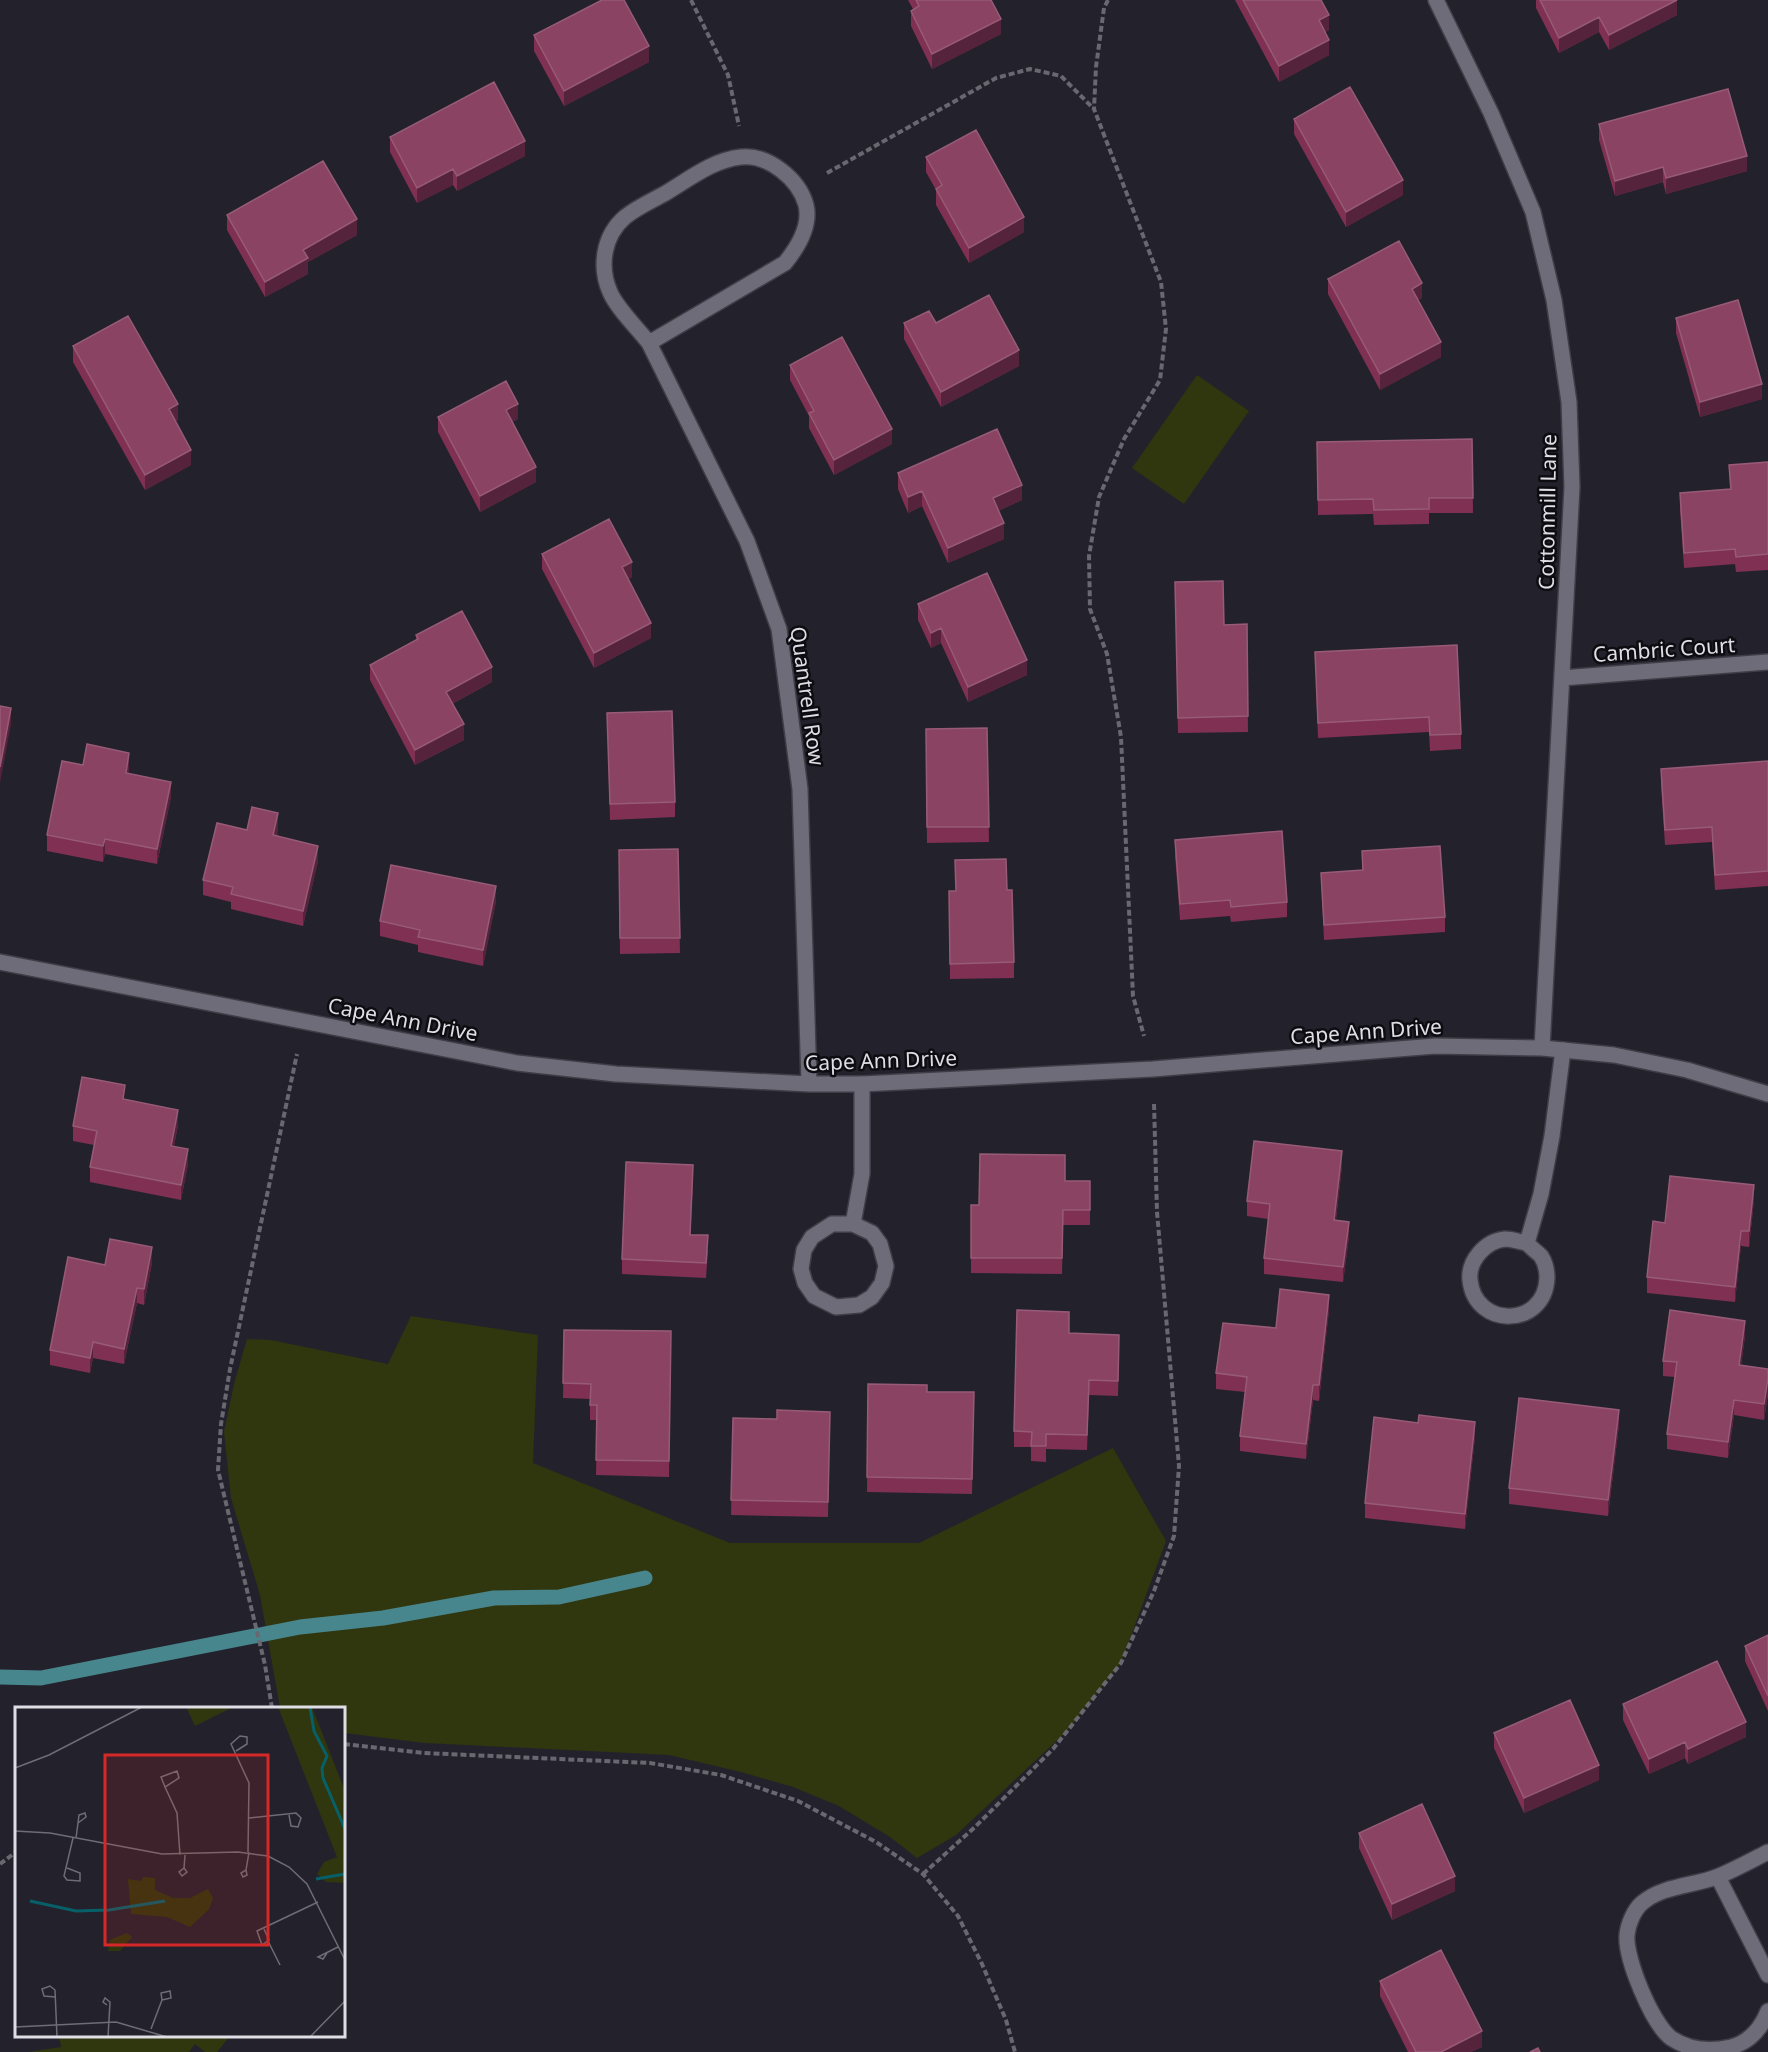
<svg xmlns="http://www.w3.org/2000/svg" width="1768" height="2052" font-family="'Noto Sans',sans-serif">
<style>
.green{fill:#30360e}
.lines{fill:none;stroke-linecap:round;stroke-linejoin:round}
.stream{stroke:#48868e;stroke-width:15}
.service-casing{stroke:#3f3e46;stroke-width:18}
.minor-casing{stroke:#3f3e46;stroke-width:18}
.path{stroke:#696871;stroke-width:4;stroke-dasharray:6 3;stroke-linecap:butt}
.service{stroke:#6e6c79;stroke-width:15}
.minor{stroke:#6e6c79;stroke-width:15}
.wall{fill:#7f3053}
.shaded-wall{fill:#56233d}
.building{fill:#8a4363;stroke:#975b77;stroke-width:1.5}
.labels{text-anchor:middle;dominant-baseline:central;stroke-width:5;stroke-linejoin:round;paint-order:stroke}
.street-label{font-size:21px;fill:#dfdee5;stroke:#0d0c11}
.inset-river{fill:none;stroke:#076068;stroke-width:3}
.inset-road{fill:none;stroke:#6e6d76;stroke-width:1.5}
.view{fill:#d62828;fill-opacity:0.15;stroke:#d62828;stroke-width:3}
.inset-edge{fill:none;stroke:#dfdee5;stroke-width:3}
</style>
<rect width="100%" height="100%" fill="#23222c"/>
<path class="green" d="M1197 375 1249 411 1184 504 1132 468Z
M411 1316 538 1335 533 1463 730 1543H919L1113 1448 1166 1541 1121 1663 1066 1732 956 1835 917 1858 890 1837 839 1806 793 1787 741 1772 669 1755 425 1743 344 1733V1708H280L260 1595 231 1498 224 1432 234 1384 247 1339 271 1340 388 1364Z
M59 2036H230L217 2052H205L195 2044 189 2052H29L61 2047Z"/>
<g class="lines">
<path class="stream" d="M0 1677 41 1678 300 1627 383 1618 494 1598 559 1597 645 1578"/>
<defs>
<path id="service" d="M853 1224 872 1233 880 1244 886 1266 882 1283 872 1297 859 1305 836 1307 814 1296 805 1283 801 1269 804 1250 812 1237 832 1224H853L862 1174V1084
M1527 1243C1531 1248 1537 1252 1541 1256 1545 1262 1547 1270 1547 1278 1545 1328 1475 1329 1470 1280 1468 1261 1485 1241 1505 1239 1512 1239 1520 1242 1527 1243L1541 1194 1552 1136 1563 1050"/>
<path id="minor" d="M1436 0 1491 113 1533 212 1554 300 1569 402 1572 487 1542 1048
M649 343C638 329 616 307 610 292 599 267 603 236 625 217 636 208 651 201 664 194 688 180 712 160 741 157 768 154 799 179 806 205 811 226 798 247 785 263L649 343 747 541 779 629 800 789 809 1084
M1562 678 1768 662
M0 962 517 1063 616 1074 809 1084H862L1153 1069 1435 1046 1542 1048 1614 1055 1687 1070 1768 1094
M1768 1852C1752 1860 1736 1869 1719 1876 1695 1886 1663 1885 1642 1903 1634 1910 1628 1924 1627 1935 1625 1958 1652 2024 1671 2038 1689 2050 1710 2052 1731 2047 1750 2042 1761 2029 1768 2011
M1718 1877 1768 1975"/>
</defs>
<use href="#service" class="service-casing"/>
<use href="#minor" class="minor-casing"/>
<path class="path" d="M691 0 728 75 739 126
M1108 0 1104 8 1096 67 1094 109 1161 282 1166 329 1160 380 1124 439 1099 497 1089 556 1090 609 1107 654 1121 737 1133 996 1144 1036
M827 173 996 78 1030 69 1061 76 1094 109
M272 1708 265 1665 218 1470 221 1424 230 1369 297 1054
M344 1744 424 1753 650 1763 721 1775 798 1801 876 1842 923 1874 958 1916 982 1964 1006 2020 1015 2052
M0 1864 16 1852
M923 1874 975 1827 1053 1749 1121 1663 1154 1591 1174 1536 1179 1466 1157 1212 1154 1103"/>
<use href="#service" class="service"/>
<use href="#minor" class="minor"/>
</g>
<path class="wall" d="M908 0H991L1001 34 932 69 911 26V11L913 9Z
M1235 0H1321L1329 30 1325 32 1329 55 1279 82Z
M1536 0H1677V15L1609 50 1599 32 1559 53 1536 8Z
M534 35 649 62 564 106 534 51Z
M1294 119 1403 195 1346 227 1294 134Z
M1599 124 1747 171 1666 194 1663 182 1615 196 1599 140Z
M390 137 525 156 457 191 453 185 417 203 390 152Z
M926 157 1024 232 969 263 936 205V190L926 172Z
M227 215 357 235 308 262V274L265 297 227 230Z
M1328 279 1422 298 1418 300 1441 357 1380 390 1328 294Z
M1676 318 1762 399 1700 417 1676 333Z
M904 323H936L1019 366 941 407 904 339Z
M73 346 178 420 175 421 191 465 145 490 73 362Z
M790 365 892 444 834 475 809 428V416L790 380Z
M438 417 518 419 512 422 536 482 480 512 438 432Z
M1472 439 1473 513H1429V524L1374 525 1373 514 1318 515 1317 442Z
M1768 462V570L1736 572 1735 564 1684 568 1680 509V493L1730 489 1729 465Z
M898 473 1022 500 998 511 1004 539 948 563 922 506 908 513 898 489Z
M542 554 632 577 628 579 651 638 594 668 542 569Z
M1175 582 1224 625 1247 624 1248 732 1178 733Z
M918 604 1027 675 968 702 941 643 931 648 918 620Z
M416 635 492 682 452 704 464 740 415 765 370 680V665L416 640Z
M1315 652 1461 734V749L1430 751 1429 732 1318 738Z
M607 713 675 802V817L610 820Z
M987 728 989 842 927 843 926 729Z
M1768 761V886L1715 890 1712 842 1665 845 1661 784V769Z
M83 765 129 768 128 774 171 797 157 864 105 854 103 862 47 851V835Z
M278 828 277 836 318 861 303 926 231 909V902L203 895V880L247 830Z
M1175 840 1287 902V917L1231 922 1230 916 1180 920 1175 855Z
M678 849 680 953 620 954 619 850Z
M1362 851 1445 917V932L1324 940 1321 873 1362 870Z
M1007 890 1014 962V978L950 979 949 891Z
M496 901 483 966 418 952V945L380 936V921Z
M125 1099 178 1125 174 1146 188 1164 181 1200 90 1182V1167L94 1145 73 1141V1126Z
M1342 1166 1336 1220 1349 1237 1343 1282 1264 1274V1258L1268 1219 1247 1216V1201Z
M693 1180 690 1235 708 1250 706 1278 622 1274V1259Z
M1065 1181H1090V1225H1063L1062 1274 971 1273V1205H979Z
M1754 1200 1749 1247 1741 1246 1735 1302 1647 1293V1277L1665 1223Z
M152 1263 144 1305 137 1303 124 1364 93 1358 90 1373 50 1365V1350L105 1265Z
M1329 1310 1319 1401 1313 1400 1306 1459 1240 1451V1436L1245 1392 1216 1389V1373L1276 1328Z
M564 1330 671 1331 669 1477 596 1475 597 1420H590V1399L563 1398Z
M1069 1333 1119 1350 1118 1396 1089 1395 1087 1450 1046 1449V1462L1031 1461V1447H1014V1431Z
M1745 1336 1741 1366 1768 1369V1394L1764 1420 1734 1415 1728 1458 1667 1449V1434L1675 1377 1663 1376V1361Z
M868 1384 927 1392H974L972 1494 867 1492Z
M830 1412 828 1517 731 1515 733 1418 777 1419Z
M1619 1425 1608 1516 1509 1504V1488Z
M1475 1437 1465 1529 1365 1518V1503Z
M1768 1635V1711L1745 1661V1646Z
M1623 1704 1746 1737 1688 1764 1685 1758 1649 1774 1623 1720Z
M1494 1733 1599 1780 1524 1813 1494 1748Z
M1359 1833 1455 1891 1392 1920 1359 1848Z
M1380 1981 1482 2047 1471 2052H1408L1380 1996Z"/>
<path class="shaded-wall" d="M1677 0V15L1609 50V35Z
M1329 15V30L1319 36V20Z
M1599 17V32L1559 53V38Z
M1001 19V34L932 69V54Z
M1329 40V55L1279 82V66Z
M649 46V62L564 106V91Z
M525 141V156L457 191V176Z
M1747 156V171L1666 194V178Z
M1663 167V182L1615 196V181Z
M453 169V185L417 203V188Z
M1403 180V195L1346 227V212Z
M1024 217V232L969 263V248Z
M357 219V235L308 262V274L265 297V282L303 250Z
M1422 283V298L1412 304V289Z
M1441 342V357L1380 390V374Z
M1019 350V366L941 407V392Z
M1762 384V399L1700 417V402Z
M178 404V420L169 424V409Z
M518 404V419L506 425V410Z
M892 429V444L834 475V460Z
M191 450V465L145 490V475Z
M536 467V482L480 512V496Z
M1022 485V500L993 513V498Z
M922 491V506L908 513V497Z
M1004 523V539L948 563V548Z
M632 562V577L622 582V567Z
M651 623V638L594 668V653Z
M941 628V643L931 648V633Z
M1027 660V675L968 702V687Z
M492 667V682L446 707V692Z
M11 708V724L0 783V767Z
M464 724V740L415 765V750Z
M129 753V768L126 789V773Z
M171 782V797L157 864V849Z
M278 813V828L273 851V835Z
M105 839V854L103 862V846Z
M318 846V861L303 926V911Z
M496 886V901L483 966V950Z
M178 1110V1125L171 1161V1146Z
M188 1149V1164L181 1200V1185Z
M1342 1151V1166L1334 1236V1220Z
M693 1165V1180L690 1250V1235Z
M1754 1185V1200L1749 1247V1231Z
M1349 1222V1237L1343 1282V1267Z
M1741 1231V1246L1735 1302V1287Z
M152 1247V1263L144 1305V1289Z
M137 1288V1303L124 1364V1349Z
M1329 1295V1310L1319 1401V1385Z
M1745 1321V1336L1739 1381V1365Z
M93 1342V1358L90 1373V1358Z
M1768 1378V1394L1764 1420V1404Z
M1313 1385V1400L1306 1459V1444Z
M1734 1400V1415L1728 1458V1442Z
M1619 1410V1425L1608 1516V1500Z
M1475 1422V1437L1465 1529V1514Z
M1746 1722V1737L1688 1764V1749Z
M1685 1742V1758L1649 1774V1759Z
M1599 1765V1780L1524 1813V1798Z
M1455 1876V1891L1392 1920V1904Z
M1482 2031V2047L1471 2052H1441Z"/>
<path class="building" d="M602 0H624L649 46 564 91 534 35Z
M916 0H991L1001 19 932 54 911 11 919 6Z
M1243 0H1321L1329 15 1319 20 1329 40 1279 66Z
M1540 0H1677L1609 35 1599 17 1559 38Z
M494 82 525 141 457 176 453 169 417 188 390 137Z
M1350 87 1403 180 1346 212 1294 119Z
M1728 89 1747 156 1666 178 1663 167 1615 181 1599 124Z
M976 130 1024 217 969 248 936 189 942 185 926 157Z
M323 161 357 219 303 250 308 258 265 282 227 215Z
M1399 241 1422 283 1412 289 1441 342 1380 374 1328 279Z
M989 295 1019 350 941 392 904 323 929 311 936 323Z
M1738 300 1762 384 1700 402 1676 318Z
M128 316 178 404 169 409 191 450 145 475 73 346Z
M842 337 892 429 834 460 809 413 814 411 790 365Z
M506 381 518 404 506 410 536 467 480 496 438 417Z
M997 429 1022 485 993 498 1004 523 948 548 922 491 908 497 898 473Z
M1472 439 1473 498H1429V509L1374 510 1373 499 1318 500 1317 442Z
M1768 462V554L1736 557 1735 549 1684 553 1680 493 1731 489 1729 465Z
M609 519 632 562 622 567 651 623 594 653 542 554Z
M987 573 1027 660 968 687 941 628 931 633 918 604Z
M1223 581 1224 625 1247 624 1248 716 1178 718 1175 582Z
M462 611 492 667 446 692 464 724 415 750 370 665 418 639 416 635Z
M1457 645 1461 734 1430 735 1429 717 1318 723 1315 652Z
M0 706 11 708 0 767Z
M672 711 675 802 610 804 607 713Z
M987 728 989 827H927L926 729Z
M87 744 129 753 126 773 171 782 157 849 105 839 103 846 47 835 62 761 83 765Z
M1768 761V871L1715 875 1712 827 1665 830 1661 769Z
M252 807 278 813 273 835 318 846 303 911 231 894 233 887 203 880 217 823 247 830Z
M1282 831 1287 902 1231 907 1230 900 1180 904 1175 840Z
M1440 846 1445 917 1324 925 1321 873 1363 870 1362 851Z
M678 849 680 938H620L619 850Z
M1006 859 1007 890H1012L1014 962 950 964 949 891H956L955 860Z
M391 865 496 886 483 950 418 937 420 930 380 921Z
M82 1077 125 1085 123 1099 178 1110 171 1146 188 1149 181 1185 90 1167 97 1131 73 1126Z
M1254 1141 1342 1151 1334 1220 1349 1222 1343 1267 1264 1258 1270 1204 1247 1201Z
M980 1154 1065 1155V1181H1090V1210H1063L1062 1258H971V1205H979Z
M626 1162 693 1165 690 1235H708L706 1263 622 1259Z
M1670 1176 1754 1185 1749 1231H1741L1735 1287 1647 1277 1653 1221 1665 1223Z
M110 1239 152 1247 144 1289 137 1288 124 1349 93 1342 90 1358 50 1350 68 1257 105 1265Z
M1280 1289 1329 1295 1319 1385H1313L1306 1444 1240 1436 1247 1377 1216 1373 1223 1323 1276 1328Z
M1017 1310 1069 1312V1333L1119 1335 1118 1381 1089 1380 1087 1435 1046 1434V1446H1031L1032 1432 1014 1431Z
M1670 1310 1745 1321 1739 1365 1768 1369V1378L1764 1404 1734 1400 1728 1442 1667 1434 1677 1362 1663 1361Z
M564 1330 671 1331 669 1461 596 1460 597 1405H590L591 1384 563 1383Z
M868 1384 927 1385V1392H974L972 1479 867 1477Z
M1519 1398 1619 1410 1608 1500 1509 1488Z
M777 1410 830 1412 828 1502 731 1500 733 1418 777 1419Z
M1419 1415 1475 1422 1465 1514 1365 1503 1374 1417 1418 1423Z
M1768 1635V1696L1745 1646Z
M1717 1661 1746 1722 1688 1749 1685 1742 1649 1759 1623 1704Z
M1570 1700 1599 1765 1524 1798 1494 1733Z
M1422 1804 1455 1876 1392 1904 1359 1833Z
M1441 1950 1482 2031 1441 2052H1416L1380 1981Z
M1538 2048 1540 2052H1530Z"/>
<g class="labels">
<g class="street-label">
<text transform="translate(1547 512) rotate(-89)">Cottonmill Lane</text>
<text transform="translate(1664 649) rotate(-4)">Cambric Court</text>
<text transform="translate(808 696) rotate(82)">Quantrell Row</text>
<text transform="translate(403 1019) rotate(11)">Cape Ann Drive</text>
<text transform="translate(1366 1031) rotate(-4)">Cape Ann Drive</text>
<text transform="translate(881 1060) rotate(-2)">Cape Ann Drive</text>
</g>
</g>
<g transform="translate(15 1707)">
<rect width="330" height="330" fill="#23222c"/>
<path d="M171 0H218L180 19ZM263 0H297L330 84V176L311 175 302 167 309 155 322 150ZM128 170 140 171V183L158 191H175L193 182 198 191 194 202 175 220 152 210 116 207 113 172 126 174ZM112 226 117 230 105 244H93L95 233Z" fill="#30360e"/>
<path class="inset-river" d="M295 0 299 24 312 49 307 61 308 71 330 122M301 172 330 167M15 194 61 204 94 203 150 194"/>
<path class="inset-road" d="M221 44 232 37V30L225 29 216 37 234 76 233 145M0 61 34 48 127 0M150 80 146 70 162 64 164 71 150 80 162 106 165 148M234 111 281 106 286 111 283 120 276 119 274 108M0 124 35 126 147 147 223 145 253 149 274 160 292 177 330 253M61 131 63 116 64 108 70 106 71 110 63 116M52 161 65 166V174L52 173 49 169 58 131M169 161 172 165 167 169 164 165 169 161 170 148M231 163 232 168 228 170 226 166 231 163 234 145M249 222 254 233 247 238 242 224 303 195M253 234 265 258M312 246 308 252 303 250 323 240M40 290 29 289 27 282 35 279 40 283 42 330M92 298 88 295 90 291 95 295 93 330M0 320 101 315 152 330M136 322 147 293 146 286 155 284 156 291 147 293M295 330 330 294"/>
<path class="view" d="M90 48H253V238H90Z"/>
<rect width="330" height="330" class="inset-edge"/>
</g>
</svg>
